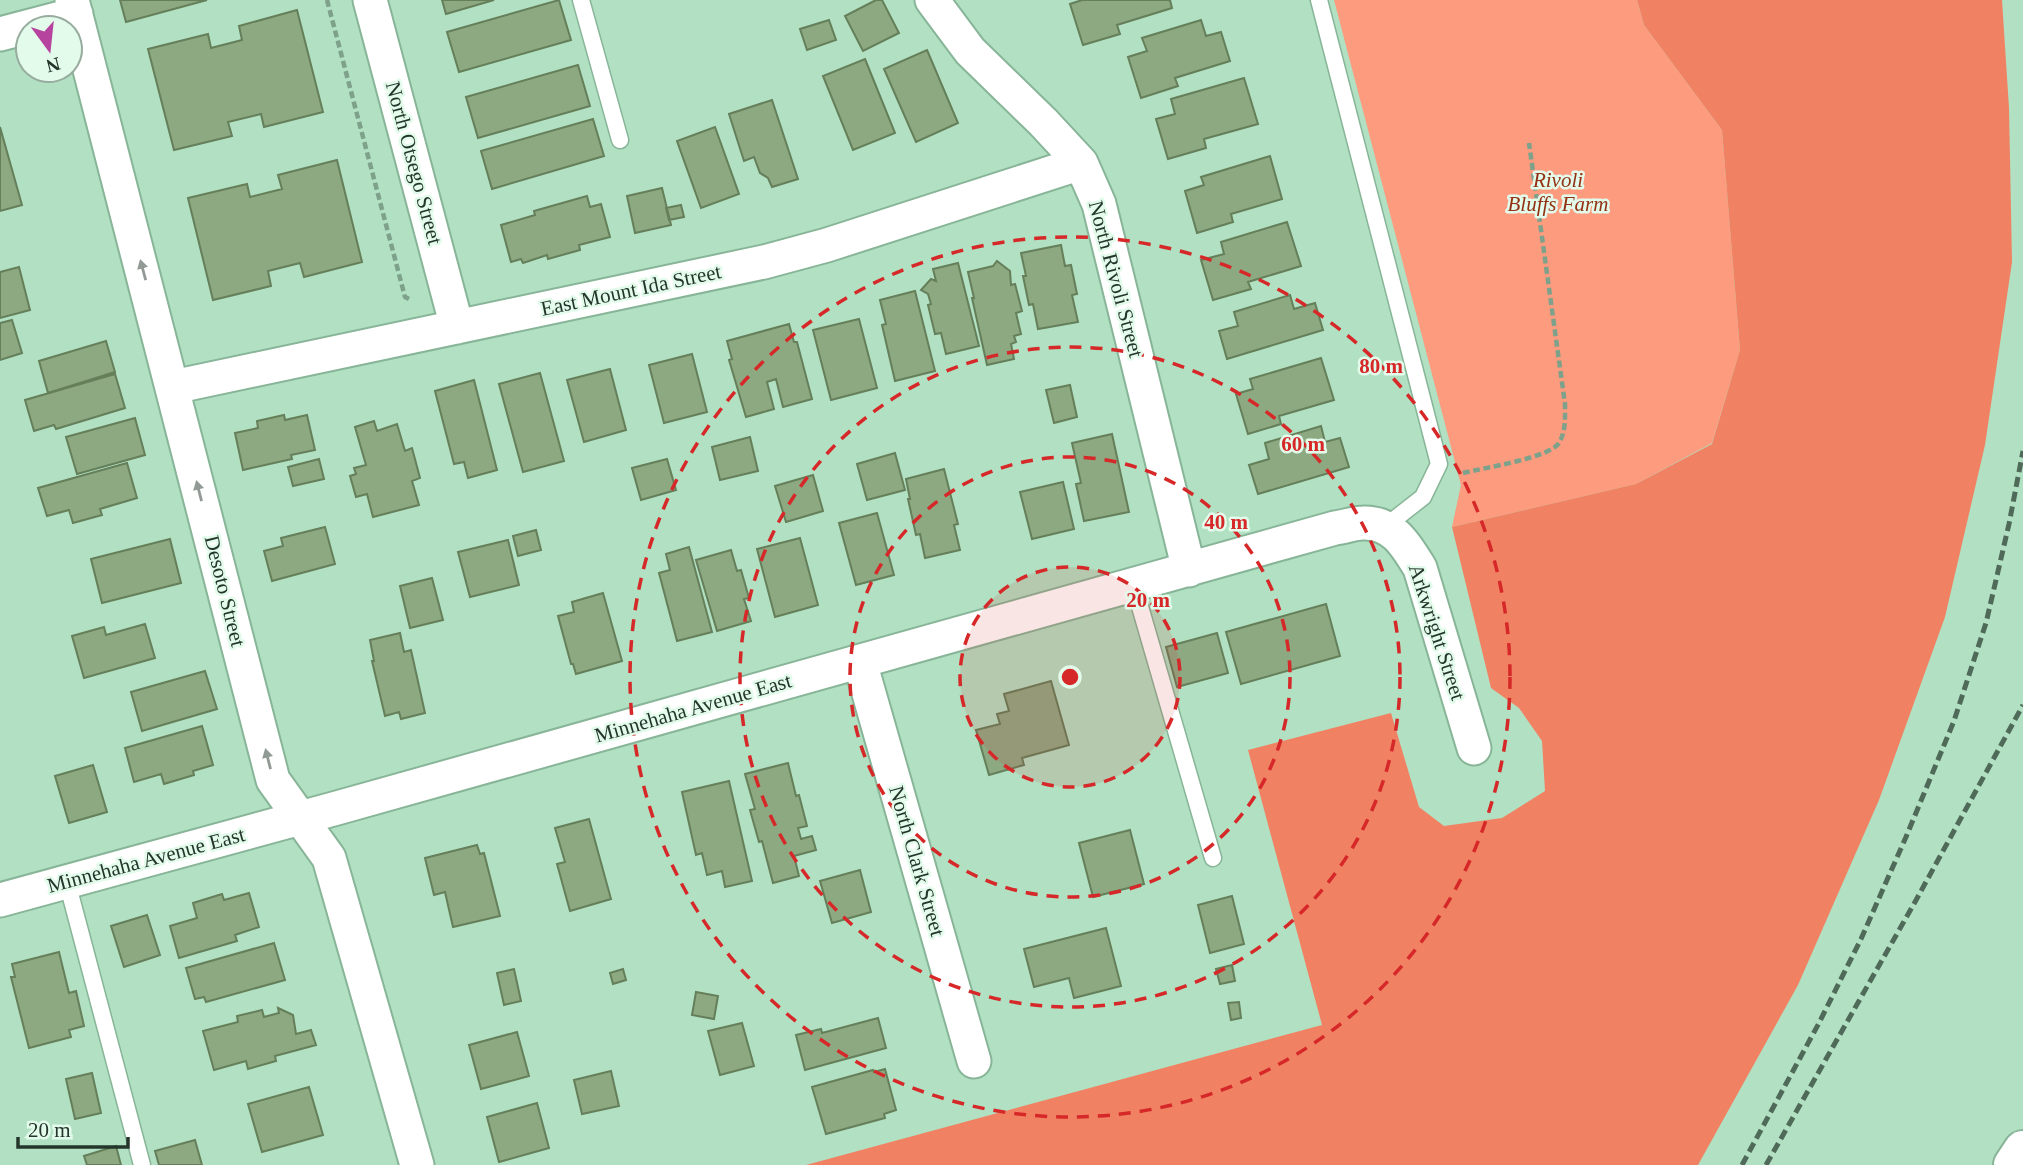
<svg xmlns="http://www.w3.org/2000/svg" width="2023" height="1165" font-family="Georgia,serif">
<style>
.green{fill:#fd9b7f}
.forest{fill:#f08263}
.building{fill:#8da982;stroke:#647f59;stroke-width:2}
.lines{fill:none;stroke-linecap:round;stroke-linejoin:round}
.lane-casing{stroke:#88b598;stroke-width:19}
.street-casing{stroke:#88b598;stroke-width:37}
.secondary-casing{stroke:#88b598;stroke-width:42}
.path{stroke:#7da18a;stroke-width:4.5;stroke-dasharray:7 3.5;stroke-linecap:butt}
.lane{stroke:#fff;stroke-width:16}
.street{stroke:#fff;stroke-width:33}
.secondary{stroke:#fff;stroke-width:38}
.rail{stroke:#4f6a59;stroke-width:5;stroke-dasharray:10 5;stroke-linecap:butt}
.oneway{fill:#929a95}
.ring{fill:none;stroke:#d62828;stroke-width:3.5;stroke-dasharray:12 9}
.labels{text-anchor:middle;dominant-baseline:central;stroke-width:5;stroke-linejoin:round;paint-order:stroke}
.street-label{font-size:21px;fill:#24362b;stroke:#e3fbeb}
.park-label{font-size:21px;font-style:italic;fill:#933114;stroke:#e3fbeb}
.centre{fill:#d62828;stroke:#e3fbeb;stroke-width:3.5}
.ring-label{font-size:21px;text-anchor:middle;font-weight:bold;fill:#d62828;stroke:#e3fbeb;stroke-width:5;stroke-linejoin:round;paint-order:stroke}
</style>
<rect width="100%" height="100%" fill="#b1e0c2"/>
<path class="green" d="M1334 0H1637L1644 25 1722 130 1740 350 1712 443 1636 484 1452 527 1461 485Z"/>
<path class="forest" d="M1637 0H2002L2009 108 2012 262 1985 445 1945 617 1879 800 1798 985 1698 1165H806L1322 1025 1248 750 1391 713 1419 807 1444 826 1502 818 1545 791 1542 741 1519 708 1491 688 1452 527 1636 484 1712 444 1740 350 1722 130 1644 25Z"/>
<path class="building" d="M120 0H207L126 22Z
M442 0H494L446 14Z
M559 0 571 40 459 72 447 32Z
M876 0H882L899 33 863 51 845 16Z
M1082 0H1170L1172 8 1117 25 1120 34 1083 45 1070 4Z
M297 10 323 112 264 127 261 114 228 122 232 136 174 150 148 49 208 34 211 48 242 40 239 26Z
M829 20 836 40 807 50 800 29Z
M1201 20 1206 36 1221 32 1230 61 1175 78 1178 86 1141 98 1128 57 1147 51 1142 38Z
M927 50 958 123 916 142 884 69Z
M865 59 895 133 853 150 823 76Z
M578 65 590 106 478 138 466 97Z
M1244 78 1258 124 1204 139 1206 148 1168 159 1156 119 1175 114 1171 99Z
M772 100 798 179 772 187 768 178 760 173 754 157 744 161 729 114Z
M593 119 604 156 492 189 481 151Z
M0 127 22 205 0 211Z
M715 127 739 194 701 208 677 141Z
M1270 156 1282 199 1231 214 1233 222 1197 233 1185 191 1204 185 1201 177Z
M337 160 362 262 304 277 300 263 268 271 271 286 213 300 188 198 247 184 250 197 282 189 278 175Z
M662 188 671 225 635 233 627 196Z
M587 196 590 207 601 204 610 237 579 245 580 250 548 259 547 255 523 263 521 259 511 262 501 225 535 215 534 211Z
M681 205 684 217 669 220 666 208Z
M1287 222 1301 266 1248 282 1251 289 1213 300 1201 260 1224 254 1221 242Z
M1061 245 1065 266 1071 265 1077 294 1072 295 1078 322 1038 329 1033 304 1029 305 1023 276H1026L1021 253Z
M997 261 1010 271 1011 285 1015 284 1022 311 1016 313 1021 334 1014 336 1016 342 1011 344 1014 359 987 365 972 298H974L968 272 993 266Z
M958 263 979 346 946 354 941 333 935 334 928 305 931 304 928 294 921 290 931 279 936 281 933 269Z
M19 267 30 310 0 318V272Z
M915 291 935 371 895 381 882 325 886 324 880 300Z
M1290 295 1294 309 1315 303 1323 330 1227 359 1219 331 1238 326 1234 312Z
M859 319 877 388 831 400 813 330Z
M12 320 22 353 0 360V323Z
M789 324 794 342H797L812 399 783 407 776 379 767 382 774 409 746 417 729 360 732 359 727 341Z
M106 341 115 372 48 393 39 361Z
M692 354 707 412 664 423 649 365Z
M1321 358 1334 400 1279 416 1281 424 1248 434 1236 394 1253 389 1250 379Z
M610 369 626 430 584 442 567 380Z
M540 373 564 461 523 472 499 384Z
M115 374 125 408 56 429 54 425 34 431 25 400Z
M474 380 497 470 468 478 464 462 454 464 435 391Z
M1070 385 1077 417 1054 423 1046 390Z
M284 415 285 420 307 415 315 450 291 455 292 459 243 470 235 433 258 428 257 421Z
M135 418 145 455 77 474 66 437Z
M374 421 377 431 397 424 405 451 412 448 420 478 412 481 419 505 373 517 367 494 356 497 350 476 356 474 354 468 366 465 355 427Z
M1321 426 1325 442 1340 438 1349 467 1258 494 1249 465 1269 459 1265 443Z
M1112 434 1129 512 1084 521 1076 484 1081 483 1072 443Z
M750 437 758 471 720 480 712 447Z
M895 453 905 490 867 500 857 464Z
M319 459 324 479 293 486 288 467Z
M667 459 676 490 641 500 632 468Z
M127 463 137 498 100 509 102 515 73 523 69 510 47 516 38 488Z
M944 469 958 524 954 525 960 550 925 558 920 534 916 535 908 499H910L906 479Z
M813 475 823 511 786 522 775 486Z
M1063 482 1074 529 1032 539 1020 492Z
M877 513 894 575 856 585 839 523Z
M325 527 335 564 272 581 264 551 283 546 281 538Z
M536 530 541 550 518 556 513 536Z
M800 538 818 605 775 617 757 549Z
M170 539 181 583 102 603 91 559Z
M508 540 519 585 470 597 458 552Z
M689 547 712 632 677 641 659 573 670 570 666 554Z
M731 550 737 571 741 570 749 598 744 599 751 621 717 631 696 560Z
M432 578 443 620 410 628 400 586Z
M603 593 622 661 576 674 573 664H571L558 616 574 612 572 602Z
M1326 604 1340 656 1241 684 1226 632Z
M145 624 155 658 84 678 72 636 104 627 106 635Z
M400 633 404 652 411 650 425 713 401 719 399 712 385 716 372 661H374L370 640Z
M1217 633 1228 673 1177 687 1166 647Z
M205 671 217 709 142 731 131 692Z
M1051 681 1069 745 1022 758 1024 765 989 775 976 730 1000 724 997 714 1009 711 1004 694Z
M202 726 213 765 193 771 194 775 164 784 161 774 134 782 125 748Z
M788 763 796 796 799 795 807 826 798 828 801 839 812 836 816 850 794 856 799 876 773 883 762 841 759 842 750 810 755 809 745 774Z
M93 765 107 812 69 823 55 776Z
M729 781 752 881 725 887 722 871 707 875 702 853 696 855 682 792Z
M589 819 611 899 570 911 557 864 565 862 555 828Z
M1130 830 1144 884 1093 897 1079 843Z
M477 845 480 854 484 853 500 916 453 927 445 892 434 895 425 858Z
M860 870 871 912 832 923 820 881Z
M249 893 259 927 235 935 237 941 179 958 170 926 197 918 193 903 222 894 224 900Z
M1232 896 1244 944 1210 953 1198 905Z
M147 915 160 955 124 967 111 926Z
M1106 928 1121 986 1074 998 1069 978 1034 987 1024 949Z
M274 943 285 980 206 1002 204 997 195 999 186 968Z
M59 952 69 993 76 991 84 1026 69 1030 71 1037 29 1048 11 977H15L12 964Z
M1232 965 1235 981 1220 984 1216 969Z
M514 969 521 1001 504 1005 497 973Z
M623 969 626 980 613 984 610 973Z
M696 992 718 996 714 1019 692 1015Z
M1239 1002 1241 1018 1231 1020 1228 1003Z
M278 1008 293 1015 296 1034 311 1030 316 1045 275 1056 276 1061 248 1069 246 1061 214 1070 203 1031 238 1022 237 1016 262 1010 264 1017 279 1013Z
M878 1018 886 1048 805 1070 796 1035 821 1029 822 1033Z
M742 1023 754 1066 720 1075 708 1031Z
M517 1032 529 1076 481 1089 469 1045Z
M885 1069 896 1110 884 1114 885 1118 826 1134 812 1087 873 1070 874 1072Z
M611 1071 619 1106 582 1114 574 1080Z
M92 1073 101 1113 75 1119 66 1079Z
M309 1087 323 1135 262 1152 248 1104Z
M537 1103 549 1148 499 1162 487 1117Z
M195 1140 202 1165H159L155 1151Z
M116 1146 121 1165H87L84 1156Z"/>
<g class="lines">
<defs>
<path id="lane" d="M581 0 620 140
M1319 0 1439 464 1423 497 1386 526
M1134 586 1213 858
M67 882 142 1165"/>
<path id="street" d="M72 0 273 780 329 858 417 1165
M370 0 457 327
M932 0 970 51 1043 122 1081 163 1099 204 1189 570
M0 34 76 14
M173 387 764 262 827 245 1081 163
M860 662 974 1061
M0 900 337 808 1335 528C1344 527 1354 523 1363 523 1393 522 1406 545 1420 568L1474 748"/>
<path id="secondary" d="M2013 1165 2023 1150"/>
</defs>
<use href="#lane" class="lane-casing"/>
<use href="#street" class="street-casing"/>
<use href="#secondary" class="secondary-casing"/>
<path class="path" d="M327 0 405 297 409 299
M1463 473C1483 468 1549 458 1559 443 1566 431 1565 418 1565 404L1529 143"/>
<use href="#lane" class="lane"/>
<use href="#street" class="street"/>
<use href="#secondary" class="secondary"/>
<path class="rail" d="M1742 1165 1819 1023 1861 939 1906 837 1954 721 1986 623 2009 524 2023 451
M1766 1165 1915 902 2023 705"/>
</g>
<defs><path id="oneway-solid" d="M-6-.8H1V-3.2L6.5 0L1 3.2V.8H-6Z" transform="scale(1.75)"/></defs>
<g class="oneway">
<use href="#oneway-solid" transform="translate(143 270) rotate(-105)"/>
<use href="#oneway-solid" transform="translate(199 491) rotate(-104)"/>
<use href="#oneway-solid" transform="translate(268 759) rotate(-104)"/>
</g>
<circle cx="1070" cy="677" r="110" fill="#d62828" fill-opacity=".12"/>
<g class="ring">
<circle cx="1070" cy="677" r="110"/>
<circle cx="1070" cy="677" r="220"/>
<circle cx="1070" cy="677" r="330"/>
<circle cx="1070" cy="677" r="440"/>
</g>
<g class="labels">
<g class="street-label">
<text transform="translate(414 163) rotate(75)">North Otsego Street</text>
<text transform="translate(1116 279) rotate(75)">North Rivoli Street</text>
<text transform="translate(631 290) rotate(-12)">East Mount Ida Street</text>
<text transform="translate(225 591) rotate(76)">Desoto Street</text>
<text transform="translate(1437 632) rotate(72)">Arkwright Street</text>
<text transform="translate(693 708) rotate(-16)">Minnehaha Avenue East</text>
<text transform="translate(146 860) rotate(-15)">Minnehaha Avenue East</text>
<text transform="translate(917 861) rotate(74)">North Clark Street</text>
</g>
<g class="park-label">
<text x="1558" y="180">Rivoli<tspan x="1558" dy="24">Bluffs Farm</tspan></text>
</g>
</g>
<circle cx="1070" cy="677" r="10" class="centre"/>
<g class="ring-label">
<text x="1381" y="373">80 m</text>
<text x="1303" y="451">60 m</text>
<text x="1226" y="529">40 m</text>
<text x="1148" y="607">20 m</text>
</g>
<g transform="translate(49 49) rotate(165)"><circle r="33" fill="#e3fbeb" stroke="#97ac9e" stroke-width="2"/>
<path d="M0-5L12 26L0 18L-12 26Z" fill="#b6449e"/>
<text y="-10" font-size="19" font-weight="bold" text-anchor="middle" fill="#24362b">N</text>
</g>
<path d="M18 1137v10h110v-10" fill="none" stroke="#24362b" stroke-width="3.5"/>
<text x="28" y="1137" font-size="21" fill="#24362b" stroke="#e3fbeb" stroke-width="5" paint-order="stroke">20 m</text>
</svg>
